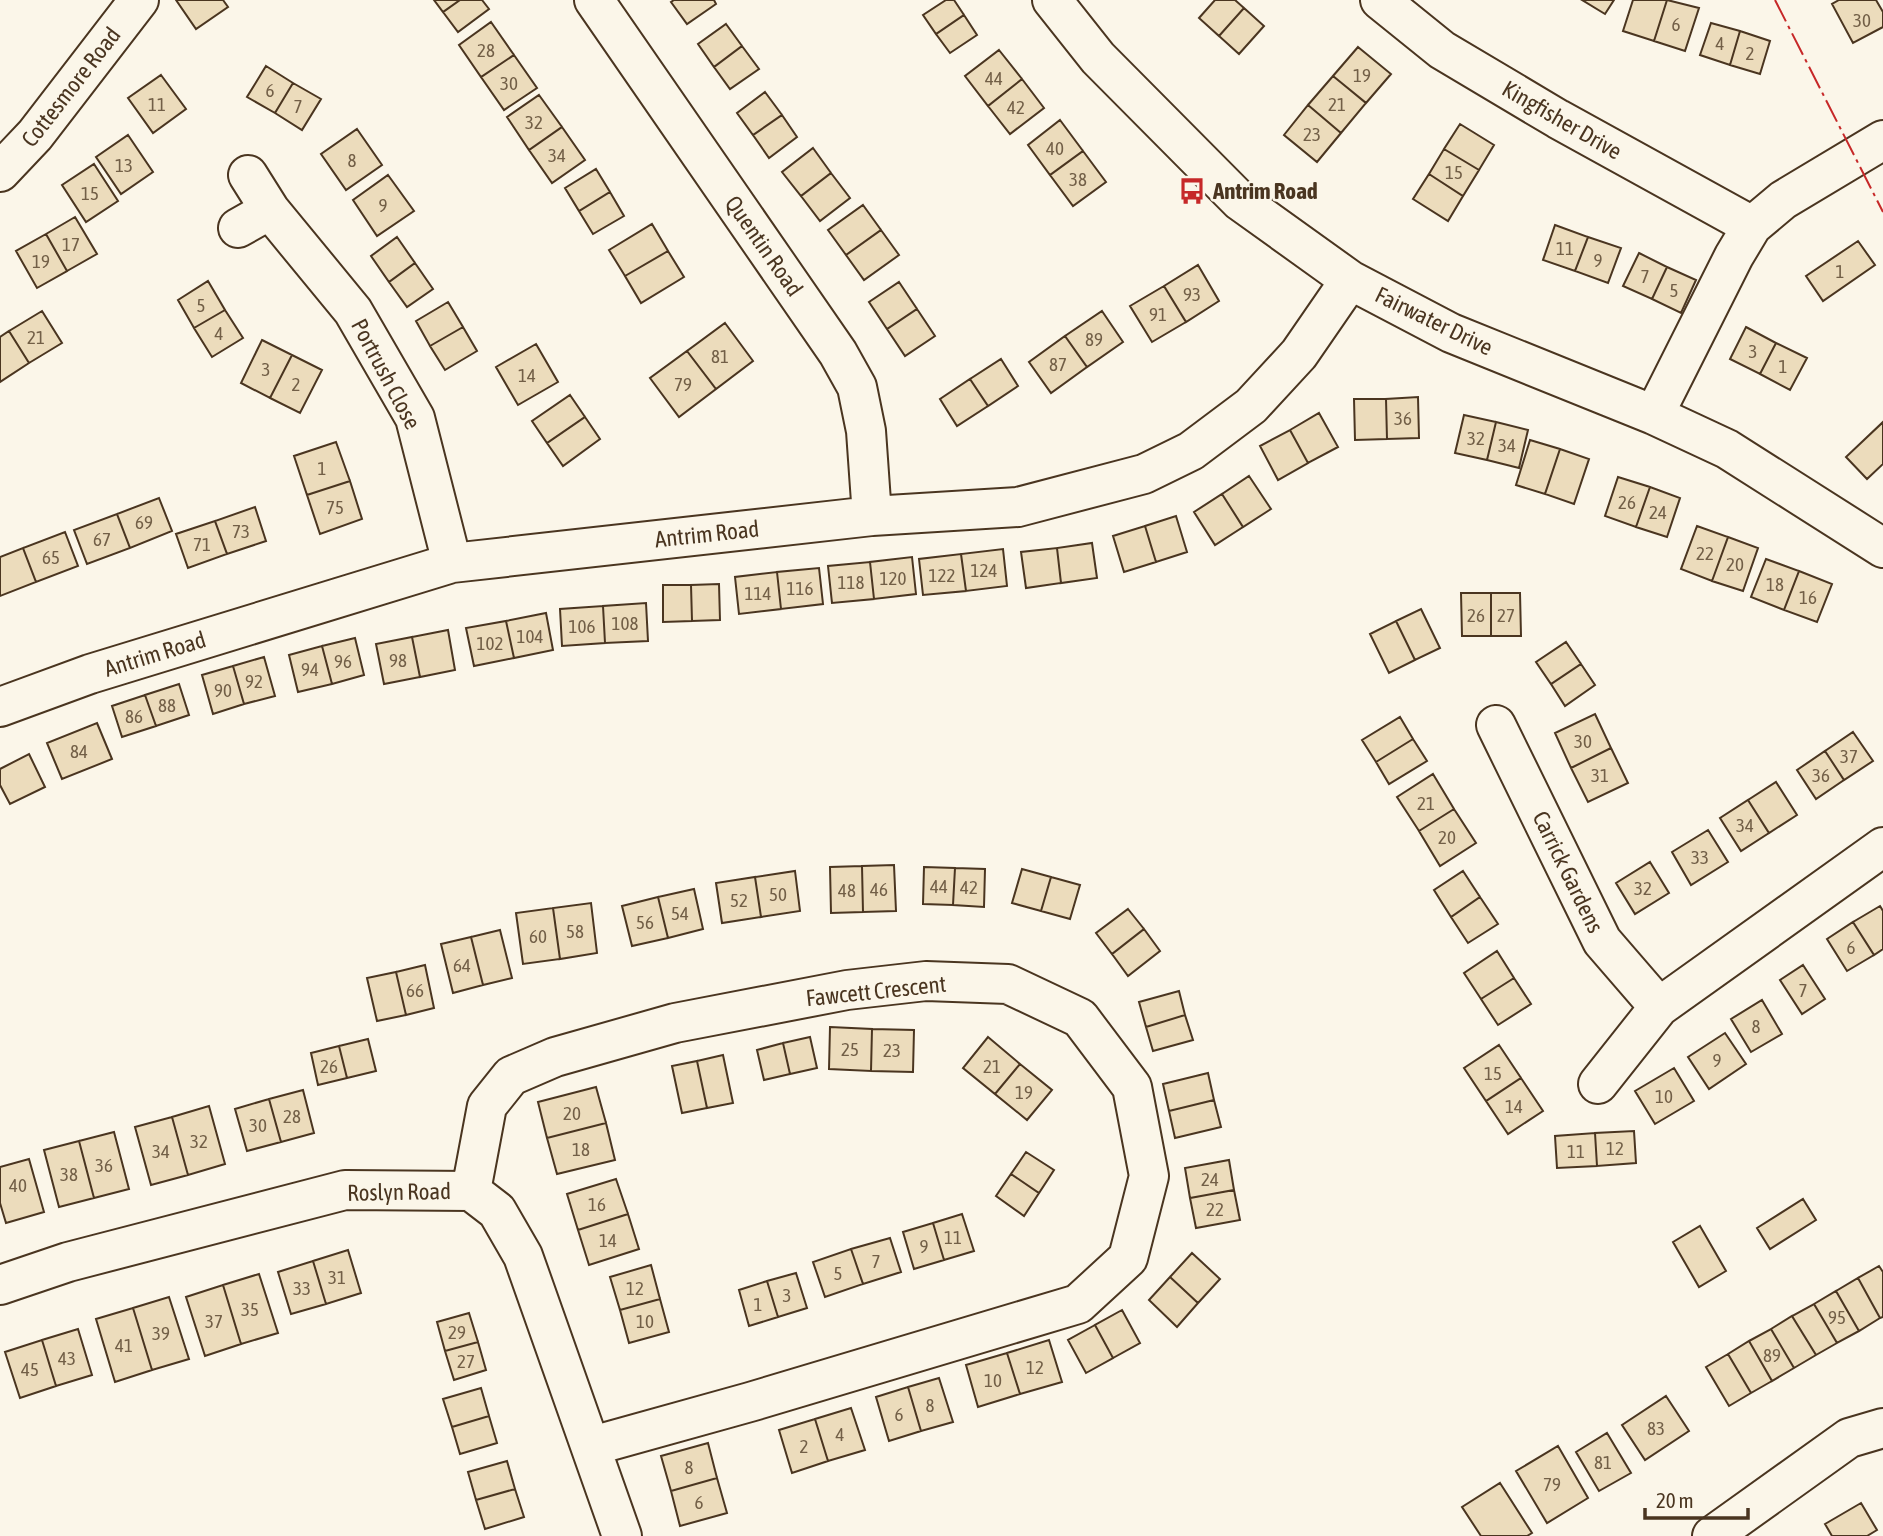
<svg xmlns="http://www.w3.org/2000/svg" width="1883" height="1536" font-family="'Asap Condensed',sans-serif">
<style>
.building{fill:#ecdcbc;stroke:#4a3520;stroke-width:2}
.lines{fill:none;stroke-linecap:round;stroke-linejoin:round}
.minor-casing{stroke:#4a3520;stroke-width:42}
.minor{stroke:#fbf6e9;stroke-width:38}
.power{stroke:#c62828;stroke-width:2;stroke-dasharray:24 5 3.5 5;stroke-linecap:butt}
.labels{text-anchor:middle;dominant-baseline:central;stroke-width:5;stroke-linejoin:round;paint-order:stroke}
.number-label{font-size:19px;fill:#725f47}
.street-label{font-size:23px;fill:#4a3520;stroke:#fbf6e9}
.poi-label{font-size:23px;font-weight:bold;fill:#4a3520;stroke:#fbf6e9;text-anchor:start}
</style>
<rect width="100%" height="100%" fill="#fbf6e9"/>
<path class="building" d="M176 0H223L228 7 196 29Z
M434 0H460L443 12Z
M460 0H482L489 9 458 32 443 12Z
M674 0H714L716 4 687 24 671 2Z
M946 0H954L964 15 936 34 923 15Z
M1215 0H1235L1244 8 1219 36 1199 18Z
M1582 0H1614L1605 14Z
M1633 0H1667L1654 41 1623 31Z
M1667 0 1699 8 1685 51 1654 41Z
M1839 0H1876L1883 12V27L1853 43 1832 4Z
M1244 8 1264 26 1239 54 1219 36Z
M964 15 977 35 950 53 936 34Z
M491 22 514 55 481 77 459 45Z
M1711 23 1740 31 1730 65 1700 55Z
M726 24 742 46 714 67 698 44Z
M1740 31 1770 41 1760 74 1730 65Z
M742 46 759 69 730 89 714 67Z
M1358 47 1391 74 1366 103 1333 76Z
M999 50 1022 79 988 106 965 76Z
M514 55 537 88 504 110 481 77Z
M266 66 293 83 275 113 247 97Z
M161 75 186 109 153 133 128 98Z
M1333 76 1366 103 1341 133 1308 105Z
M1022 79 1044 108 1010 134 988 106Z
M293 83 321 99 302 130 275 113Z
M765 92 782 115 753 135 737 113Z
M539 95 562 127 529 150 507 117Z
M1308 105 1341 133 1317 162 1284 135Z
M782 115 797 137 769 158 753 135Z
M1060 120 1083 151 1050 175 1028 145Z
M1460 124 1494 145 1479 170 1444 149Z
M562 127 585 160 552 183 529 150Z
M357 129 382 165 346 190 321 154Z
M128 135 153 172 121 194 96 157Z
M813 148 831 173 801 196 782 172Z
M1444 149 1479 170 1463 196 1429 174Z
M1083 151 1106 182 1073 206 1050 175Z
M94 164 118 201 86 222 62 185Z
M596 169 610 192 579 211 565 188Z
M831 173 850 198 820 221 801 196Z
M1429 174 1463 196 1448 221 1413 199Z
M388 175 414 211 377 236 353 200Z
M610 192 624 216 593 234 579 211Z
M863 205 881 230 846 255 828 230Z
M75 217 97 254 67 271 46 234Z
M652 224 668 251 625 276 609 250Z
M1555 225 1588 237 1575 271 1543 260Z
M881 230 899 255 864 280 846 255Z
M46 234 67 271 37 288 16 251Z
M397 237 415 263 389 282 371 256Z
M1588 237 1621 248 1608 283 1575 271Z
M1858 241 1875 265 1823 301 1806 276Z
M668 251 684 277 641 303 625 276Z
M1639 253 1667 267 1652 299 1623 286Z
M415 263 433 289 407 307 389 282Z
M1198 265 1219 301 1186 322 1164 286Z
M1667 267 1696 280 1681 313 1652 299Z
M208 281 225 310 194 328 178 300Z
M899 282 917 309 887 329 869 302Z
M1164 286 1186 322 1152 342 1130 306Z
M448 302 463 327 430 346 416 321Z
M917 309 935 336 905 356 887 329Z
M225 310 243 338 212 357 194 328Z
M42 311 62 343 29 363 9 331Z
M1102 311 1123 342 1087 367 1065 336Z
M725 323 753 361 716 389 687 351Z
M463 327 477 351 445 370 430 346Z
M1746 327 1776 343 1760 374 1730 359Z
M9 331 29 363 0 382V337Z
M1065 336 1087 367 1051 393 1029 362Z
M262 340 292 355 270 398 241 383Z
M1776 343 1807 358 1790 390 1760 374Z
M536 344 558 382 518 405 496 367Z
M687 351 716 389 679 417 650 378Z
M292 355 322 370 300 413 270 398Z
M1001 359 1018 386 988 406 970 379Z
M970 379 988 406 957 426 940 399Z
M570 395 585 417 547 443 532 421Z
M1418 397 1419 438 1387 439 1386 399Z
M1354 399H1386L1387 439 1355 440Z
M1319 413 1338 447 1308 463 1290 430Z
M1464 415 1496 422 1487 460 1455 453Z
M585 417 600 439 563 466 547 443Z
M1496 422 1528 430 1519 468 1487 460Z
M1883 422V464L1867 479 1846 457Z
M1290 430 1308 463 1278 480 1260 446Z
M1530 440 1560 449 1545 494 1516 485Z
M336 442 350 481 307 495 294 456Z
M1560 449 1589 459 1574 504 1545 494Z
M1249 476 1271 509 1243 527 1222 494Z
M1618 477 1650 487 1636 527 1605 516Z
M350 481 362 519 320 534 307 495Z
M1650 487 1680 498 1667 537 1636 527Z
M1222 494 1243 527 1215 545 1194 512Z
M159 498 172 531 130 548 117 514Z
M255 507 266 541 227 554 215 521Z
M117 514 130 548 87 564 74 530Z
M1176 516 1187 552 1156 562 1145 526Z
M215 521 227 554 188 568 176 534Z
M1145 526 1156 562 1124 572 1113 536Z
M1697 526 1728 537 1712 581 1681 569Z
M65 532 78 566 36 582 23 548Z
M1728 537 1758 548 1743 591 1712 581Z
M1092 543 1097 578 1061 583 1057 548Z
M23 548 36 582 0 596V557Z
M1057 548 1061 583 1026 588 1021 552Z
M1003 549 1007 586 966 591 961 554Z
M961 554 966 591 923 595 919 559Z
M912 557 916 594 874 599 870 562Z
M1766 559 1799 571 1784 610 1751 597Z
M870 562 874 599 832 603 828 566Z
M819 568 823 604 781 609 777 572Z
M1799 571 1832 584 1817 622 1784 610Z
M777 572 781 609 739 614 735 577Z
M719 584 720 620 692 621 691 585Z
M663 585H691L692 621 663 622Z
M1461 593H1491V636H1462Z
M1491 593H1520L1521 636H1491Z
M646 603 648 641 605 643 603 606Z
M603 606 605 643 562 646 560 609Z
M1421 609 1440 648 1415 660 1396 621Z
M546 613 553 650 514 658 506 621Z
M506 621 514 658 474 666 466 628Z
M1396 621 1415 660 1389 673 1370 634Z
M448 630 455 670 420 677 412 637Z
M412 637 420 677 384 684 376 644Z
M355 638 364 675 332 684 322 646Z
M1566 642 1581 664 1551 684 1536 662Z
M322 646 332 684 298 692 289 655Z
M264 657 275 696 244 704 233 666Z
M1581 664 1595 685 1565 706 1551 684Z
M233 666 244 704 213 714 202 675Z
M179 684 189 715 156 726 145 695Z
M145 695 156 726 122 737 112 706Z
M1595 714 1611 748 1571 768 1555 733Z
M1400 717 1413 739 1376 762 1362 740Z
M97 723 112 759 62 779 47 743Z
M1853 732 1873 761 1844 780 1825 751Z
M1413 739 1427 761 1389 784 1376 762Z
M1611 748 1628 783 1588 802 1571 768Z
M1825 751 1844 780 1816 799 1797 770Z
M29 754 45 787 10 804 0 785V769Z
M1433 774 1454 809 1419 831 1397 797Z
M1776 782 1797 815 1769 833 1748 800Z
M1748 800 1769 833 1741 851 1720 818Z
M1454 809 1476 843 1440 866 1419 831Z
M1708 830 1728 862 1691 885 1672 852Z
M1650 862 1669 893 1635 914 1616 883Z
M894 865 896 911 863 912 862 866Z
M862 866 863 912 831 913 830 867Z
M924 867 955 868 953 905 923 904Z
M955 868 985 869 984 907 953 905Z
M1022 869 1051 877 1041 911 1012 903Z
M795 871 800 911 761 917 755 877Z
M1463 871 1480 897 1451 917 1434 890Z
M755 877 761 917 722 923 716 883Z
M1051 877 1080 885 1070 919 1041 911Z
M694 889 703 929 668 938 658 897Z
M658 897 668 938 632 946 622 906Z
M1480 897 1498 924 1468 943 1451 917Z
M591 903 597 953 560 959 553 908Z
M1880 906 1883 911V949L1874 955 1853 922Z
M553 908 560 959 523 964 516 913Z
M1128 909 1144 929 1112 954 1096 933Z
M1853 922 1874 955 1847 971 1827 939Z
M1144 929 1160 951 1128 976 1112 954Z
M500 930 512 978 483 985 471 937Z
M471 937 483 985 453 993 441 944Z
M1497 951 1514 978 1481 999 1464 973Z
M425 965 434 1008 406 1015 396 972Z
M1803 965 1825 999 1802 1014 1780 980Z
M396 972 406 1015 377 1021 367 978Z
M1514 978 1531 1004 1498 1025 1481 999Z
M1179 991 1185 1015 1146 1027 1139 1002Z
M1762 1000 1782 1034 1751 1052 1731 1019Z
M1185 1015 1193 1040 1153 1051 1146 1027Z
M830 1027 872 1029 871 1071 829 1069Z
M872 1029 914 1030 913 1072 871 1071Z
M1725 1033 1746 1064 1709 1089 1688 1057Z
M810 1037 817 1068 790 1074 783 1043Z
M988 1037 1020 1064 995 1094 963 1068Z
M368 1039 376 1071 347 1078 339 1046Z
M783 1043 790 1074 764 1080 757 1050Z
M1499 1045 1521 1078 1486 1101 1464 1068Z
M339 1046 347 1078 318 1085 311 1053Z
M723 1055 733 1103 707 1108 697 1061Z
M697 1061 707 1108 682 1113 672 1066Z
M1020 1064 1052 1090 1027 1120 995 1094Z
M1674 1068 1694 1101 1655 1124 1635 1091Z
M1208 1073 1214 1100 1169 1111 1163 1084Z
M1521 1078 1543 1111 1508 1134 1486 1101Z
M596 1087 606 1123 547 1138 538 1102Z
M303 1090 314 1133 281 1142 269 1099Z
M269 1099 281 1142 247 1151 235 1109Z
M1214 1100 1221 1127 1175 1138 1169 1111Z
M209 1106 225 1164 188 1175 172 1117Z
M172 1117 188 1175 151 1185 135 1127Z
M606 1123 615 1160 557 1174 547 1138Z
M1634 1131 1636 1163 1597 1166 1595 1133Z
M114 1132 129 1189 94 1198 79 1141Z
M1595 1133 1597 1166 1557 1168 1555 1136Z
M79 1141 94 1198 59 1207 44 1150Z
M1026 1152 1054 1170 1039 1193 1011 1174Z
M29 1159 44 1212 6 1223 0 1203V1167Z
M1229 1160 1234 1190 1190 1198 1185 1168Z
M1011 1174 1039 1193 1024 1216 996 1196Z
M616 1179 628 1214 578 1230 567 1194Z
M1234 1190 1240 1220 1196 1228 1190 1198Z
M1803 1199 1816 1220 1770 1249 1757 1228Z
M628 1214 639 1249 589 1265 578 1230Z
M962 1214 974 1251 944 1260 933 1223Z
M933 1223 944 1260 914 1269 903 1232Z
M1700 1226 1726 1271 1699 1287 1673 1242Z
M890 1238 901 1272 863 1284 851 1249Z
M851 1249 863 1284 825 1297 813 1262Z
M348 1250 361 1293 326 1304 313 1261Z
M1192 1253 1220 1279 1198 1303 1170 1277Z
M313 1261 326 1304 291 1314 278 1272Z
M651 1265 660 1299 620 1310 610 1277Z
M1879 1266 1883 1272V1317L1880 1318 1858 1278Z
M796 1273 807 1308 778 1317 767 1281Z
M259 1274 278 1333 241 1344 223 1285Z
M1170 1277 1198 1303 1177 1327 1149 1300Z
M1858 1278 1880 1318 1859 1331 1836 1291Z
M767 1281 778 1317 749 1326 739 1290Z
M223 1285 241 1344 205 1356 186 1297Z
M1836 1291 1859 1331 1837 1343 1814 1304Z
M169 1297 189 1359 152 1370 133 1308Z
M660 1299 669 1332 629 1343 620 1310Z
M1814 1304 1837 1343 1816 1355 1792 1316Z
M133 1308 152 1370 115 1382 96 1319Z
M1122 1310 1140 1343 1113 1358 1095 1325Z
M469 1313 478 1342 445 1351 437 1322Z
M1792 1316 1816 1355 1794 1368 1771 1329Z
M1095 1325 1113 1358 1086 1373 1068 1340Z
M78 1329 92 1375 56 1386 42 1340Z
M1771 1329 1794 1368 1772 1381 1749 1341Z
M42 1340 56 1386 20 1398 5 1352Z
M1049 1340 1062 1382 1020 1394 1007 1353Z
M1749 1341 1772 1381 1751 1393 1728 1354Z
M478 1342 486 1370 454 1380 445 1351Z
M1007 1353 1020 1394 978 1407 966 1365Z
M1728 1354 1751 1393 1729 1406 1706 1367Z
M939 1378 953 1422 921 1431 908 1387Z
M908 1387 921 1431 889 1441 876 1397Z
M481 1388 489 1416 452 1427 443 1399Z
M1666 1396 1689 1431 1645 1460 1622 1425Z
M851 1408 865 1450 828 1461 815 1419Z
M489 1416 497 1443 460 1454 452 1427Z
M815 1419 828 1461 792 1473 779 1430Z
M1607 1433 1631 1473 1599 1491 1576 1452Z
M708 1443 717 1478 671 1491 661 1456Z
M1558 1446 1588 1498 1547 1523 1516 1471Z
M507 1461 515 1489 476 1500 468 1472Z
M717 1478 727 1513 680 1526 671 1491Z
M1500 1483 1532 1533 1527 1536H1481L1462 1507Z
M515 1489 524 1517 485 1529 476 1500Z
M1861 1503 1877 1530 1867 1536H1832L1825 1524Z"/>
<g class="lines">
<defs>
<path id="minor" d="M594 0 838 353 857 387 866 431 872 516
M1052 0 1098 58 1240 201 1350 280 1451 333 1654 415 1727 449 1883 548
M1380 0 1442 50 1558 119 1752 226
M0 172 35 135 139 0
M248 175 270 210
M238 228 270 210 353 311 415 418 452 563
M1654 415 1734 256 1752 226 1783 200 1883 140
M0 707 90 674 452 563 872 516 1018 507 1144 474 1191 451 1251 406 1299 354 1350 280
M1496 725 1602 941 1659 1007
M1598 1084 1659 1007 1883 847
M471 1191 487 1106 511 1076 555 1057 675 1023 847 990 926 981 1008 984 1080 1018 1132 1087 1149 1176 1128 1258 1078 1304 750 1402 592 1446
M0 1285 68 1262 345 1190 471 1191 497 1211 523 1256 622 1536
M1712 1536 1849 1438 1883 1428"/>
</defs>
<use href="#minor" class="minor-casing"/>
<use href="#minor" class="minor"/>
<path class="power" d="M1775 0 1883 212"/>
</g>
<defs>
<symbol id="bus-bare" viewBox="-9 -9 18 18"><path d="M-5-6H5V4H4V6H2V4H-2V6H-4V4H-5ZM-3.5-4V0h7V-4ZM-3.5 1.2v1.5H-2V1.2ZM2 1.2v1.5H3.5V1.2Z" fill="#c62828" stroke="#fbf6e9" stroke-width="2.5" paint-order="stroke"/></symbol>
</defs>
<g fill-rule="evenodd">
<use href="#bus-bare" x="1173" y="172" width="38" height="38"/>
</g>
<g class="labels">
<g class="number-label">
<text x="1862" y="20">30</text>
<text x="1676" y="24">6</text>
<text x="1720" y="43">4</text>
<text x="486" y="50">28</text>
<text x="1750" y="53">2</text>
<text x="1362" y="75">19</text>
<text x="994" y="78">44</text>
<text x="509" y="83">30</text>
<text x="270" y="90">6</text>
<text x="157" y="104">11</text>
<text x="1337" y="104">21</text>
<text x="298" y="106">7</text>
<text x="1016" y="107">42</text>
<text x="534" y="122">32</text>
<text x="1312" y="134">23</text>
<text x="1055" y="148">40</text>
<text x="557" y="155">34</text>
<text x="352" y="160">8</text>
<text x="124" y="165">13</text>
<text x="1454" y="172">15</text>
<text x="1078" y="179">38</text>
<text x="90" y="193">15</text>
<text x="383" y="205">9</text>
<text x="71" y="244">17</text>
<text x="1565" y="248">11</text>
<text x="1598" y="260">9</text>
<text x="41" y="261">19</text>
<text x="1840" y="271">1</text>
<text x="1645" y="276">7</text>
<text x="1674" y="290">5</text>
<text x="1192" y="294">93</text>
<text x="201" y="305">5</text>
<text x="1158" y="314">91</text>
<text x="219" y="333">4</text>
<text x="36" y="337">21</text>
<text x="1094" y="339">89</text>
<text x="1753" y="351">3</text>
<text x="720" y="356">81</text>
<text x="1058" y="364">87</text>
<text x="1783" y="366">1</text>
<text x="266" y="369">3</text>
<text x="527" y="375">14</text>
<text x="296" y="384">2</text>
<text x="683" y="384">79</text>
<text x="1403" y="418">36</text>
<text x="1476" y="438">32</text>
<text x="1507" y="445">34</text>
<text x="322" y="468">1</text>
<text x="1627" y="502">26</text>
<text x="335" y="507">75</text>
<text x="1658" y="512">24</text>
<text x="144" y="522">69</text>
<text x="241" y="531">73</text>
<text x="102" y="539">67</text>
<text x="202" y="544">71</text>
<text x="1705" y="553">22</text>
<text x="51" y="557">65</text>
<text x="1735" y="564">20</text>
<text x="984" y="570">124</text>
<text x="942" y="575">122</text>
<text x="893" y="578">120</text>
<text x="851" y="582">118</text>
<text x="1775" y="584">18</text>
<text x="800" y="588">116</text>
<text x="758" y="593">114</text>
<text x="1808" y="597">16</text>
<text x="1476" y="615">26</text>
<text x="1506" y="615">27</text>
<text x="625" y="623">108</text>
<text x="582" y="626">106</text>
<text x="530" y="636">104</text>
<text x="490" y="643">102</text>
<text x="398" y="660">98</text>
<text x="343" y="661">96</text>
<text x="310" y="669">94</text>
<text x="254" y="681">92</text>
<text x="223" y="690">90</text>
<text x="167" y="705">88</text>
<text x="134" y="716">86</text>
<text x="1583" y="741">30</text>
<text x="79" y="751">84</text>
<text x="1849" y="756">37</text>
<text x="1600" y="775">31</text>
<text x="1821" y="775">36</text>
<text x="1426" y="803">21</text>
<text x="1745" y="825">34</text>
<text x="1447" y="837">20</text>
<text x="1700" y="857">33</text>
<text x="939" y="886">44</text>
<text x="969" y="887">42</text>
<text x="1643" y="888">32</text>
<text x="879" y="889">46</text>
<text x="847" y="890">48</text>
<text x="778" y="894">50</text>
<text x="739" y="900">52</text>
<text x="680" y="913">54</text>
<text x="645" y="922">56</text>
<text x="575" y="931">58</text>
<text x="538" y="936">60</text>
<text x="1851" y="947">6</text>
<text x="462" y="965">64</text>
<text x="415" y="990">66</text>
<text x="1803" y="990">7</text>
<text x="1756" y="1026">8</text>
<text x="850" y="1049">25</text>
<text x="892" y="1050">23</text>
<text x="1717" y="1060">9</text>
<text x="329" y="1066">26</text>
<text x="992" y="1066">21</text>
<text x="1493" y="1073">15</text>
<text x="1024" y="1092">19</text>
<text x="1664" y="1096">10</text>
<text x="1514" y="1106">14</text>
<text x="572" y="1113">20</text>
<text x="292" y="1116">28</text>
<text x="258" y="1125">30</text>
<text x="199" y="1141">32</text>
<text x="1615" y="1148">12</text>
<text x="581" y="1149">18</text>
<text x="161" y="1151">34</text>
<text x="1576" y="1151">11</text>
<text x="104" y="1165">36</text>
<text x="69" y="1174">38</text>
<text x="1210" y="1179">24</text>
<text x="18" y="1185">40</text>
<text x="597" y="1204">16</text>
<text x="1215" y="1209">22</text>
<text x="953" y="1237">11</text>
<text x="608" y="1240">14</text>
<text x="924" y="1246">9</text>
<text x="876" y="1261">7</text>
<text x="838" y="1273">5</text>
<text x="337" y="1277">31</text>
<text x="302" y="1288">33</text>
<text x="635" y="1288">12</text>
<text x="787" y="1295">3</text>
<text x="758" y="1304">1</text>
<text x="250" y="1309">35</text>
<text x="1837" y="1317">95</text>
<text x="214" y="1321">37</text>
<text x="645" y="1321">10</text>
<text x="457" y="1332">29</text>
<text x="161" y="1333">39</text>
<text x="124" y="1345">41</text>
<text x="1772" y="1355">89</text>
<text x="67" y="1358">43</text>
<text x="466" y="1361">27</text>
<text x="1035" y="1367">12</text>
<text x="30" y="1369">45</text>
<text x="993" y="1380">10</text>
<text x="930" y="1405">8</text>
<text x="899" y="1414">6</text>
<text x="1656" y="1428">83</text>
<text x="840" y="1434">4</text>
<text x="804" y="1446">2</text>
<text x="1603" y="1462">81</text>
<text x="689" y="1467">8</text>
<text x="1552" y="1484">79</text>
<text x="699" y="1502">6</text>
</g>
<g class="street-label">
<text transform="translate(71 87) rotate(-52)">Cottesmore Road</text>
<text transform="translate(1562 120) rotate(30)">Kingfisher Drive</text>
<text transform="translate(764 246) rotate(55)">Quentin Road</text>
<text transform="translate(1434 321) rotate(26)">Fairwater Drive</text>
<text transform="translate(386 374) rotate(62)">Portrush Close</text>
<text transform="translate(707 534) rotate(-6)">Antrim Road</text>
<text transform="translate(155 654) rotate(-17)">Antrim Road</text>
<text transform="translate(1568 872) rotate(64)">Carrick Gardens</text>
<text transform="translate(876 991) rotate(-6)">Fawcett Crescent</text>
<text transform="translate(399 1192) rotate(-1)">Roslyn Road</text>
</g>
<g class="poi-label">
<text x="1213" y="191">Antrim Road</text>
</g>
</g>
<path d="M1645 1508v10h103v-10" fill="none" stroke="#4a3520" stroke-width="3.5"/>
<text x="1656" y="1508" font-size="21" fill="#4a3520" stroke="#fbf6e9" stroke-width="5" paint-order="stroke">20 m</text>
</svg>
